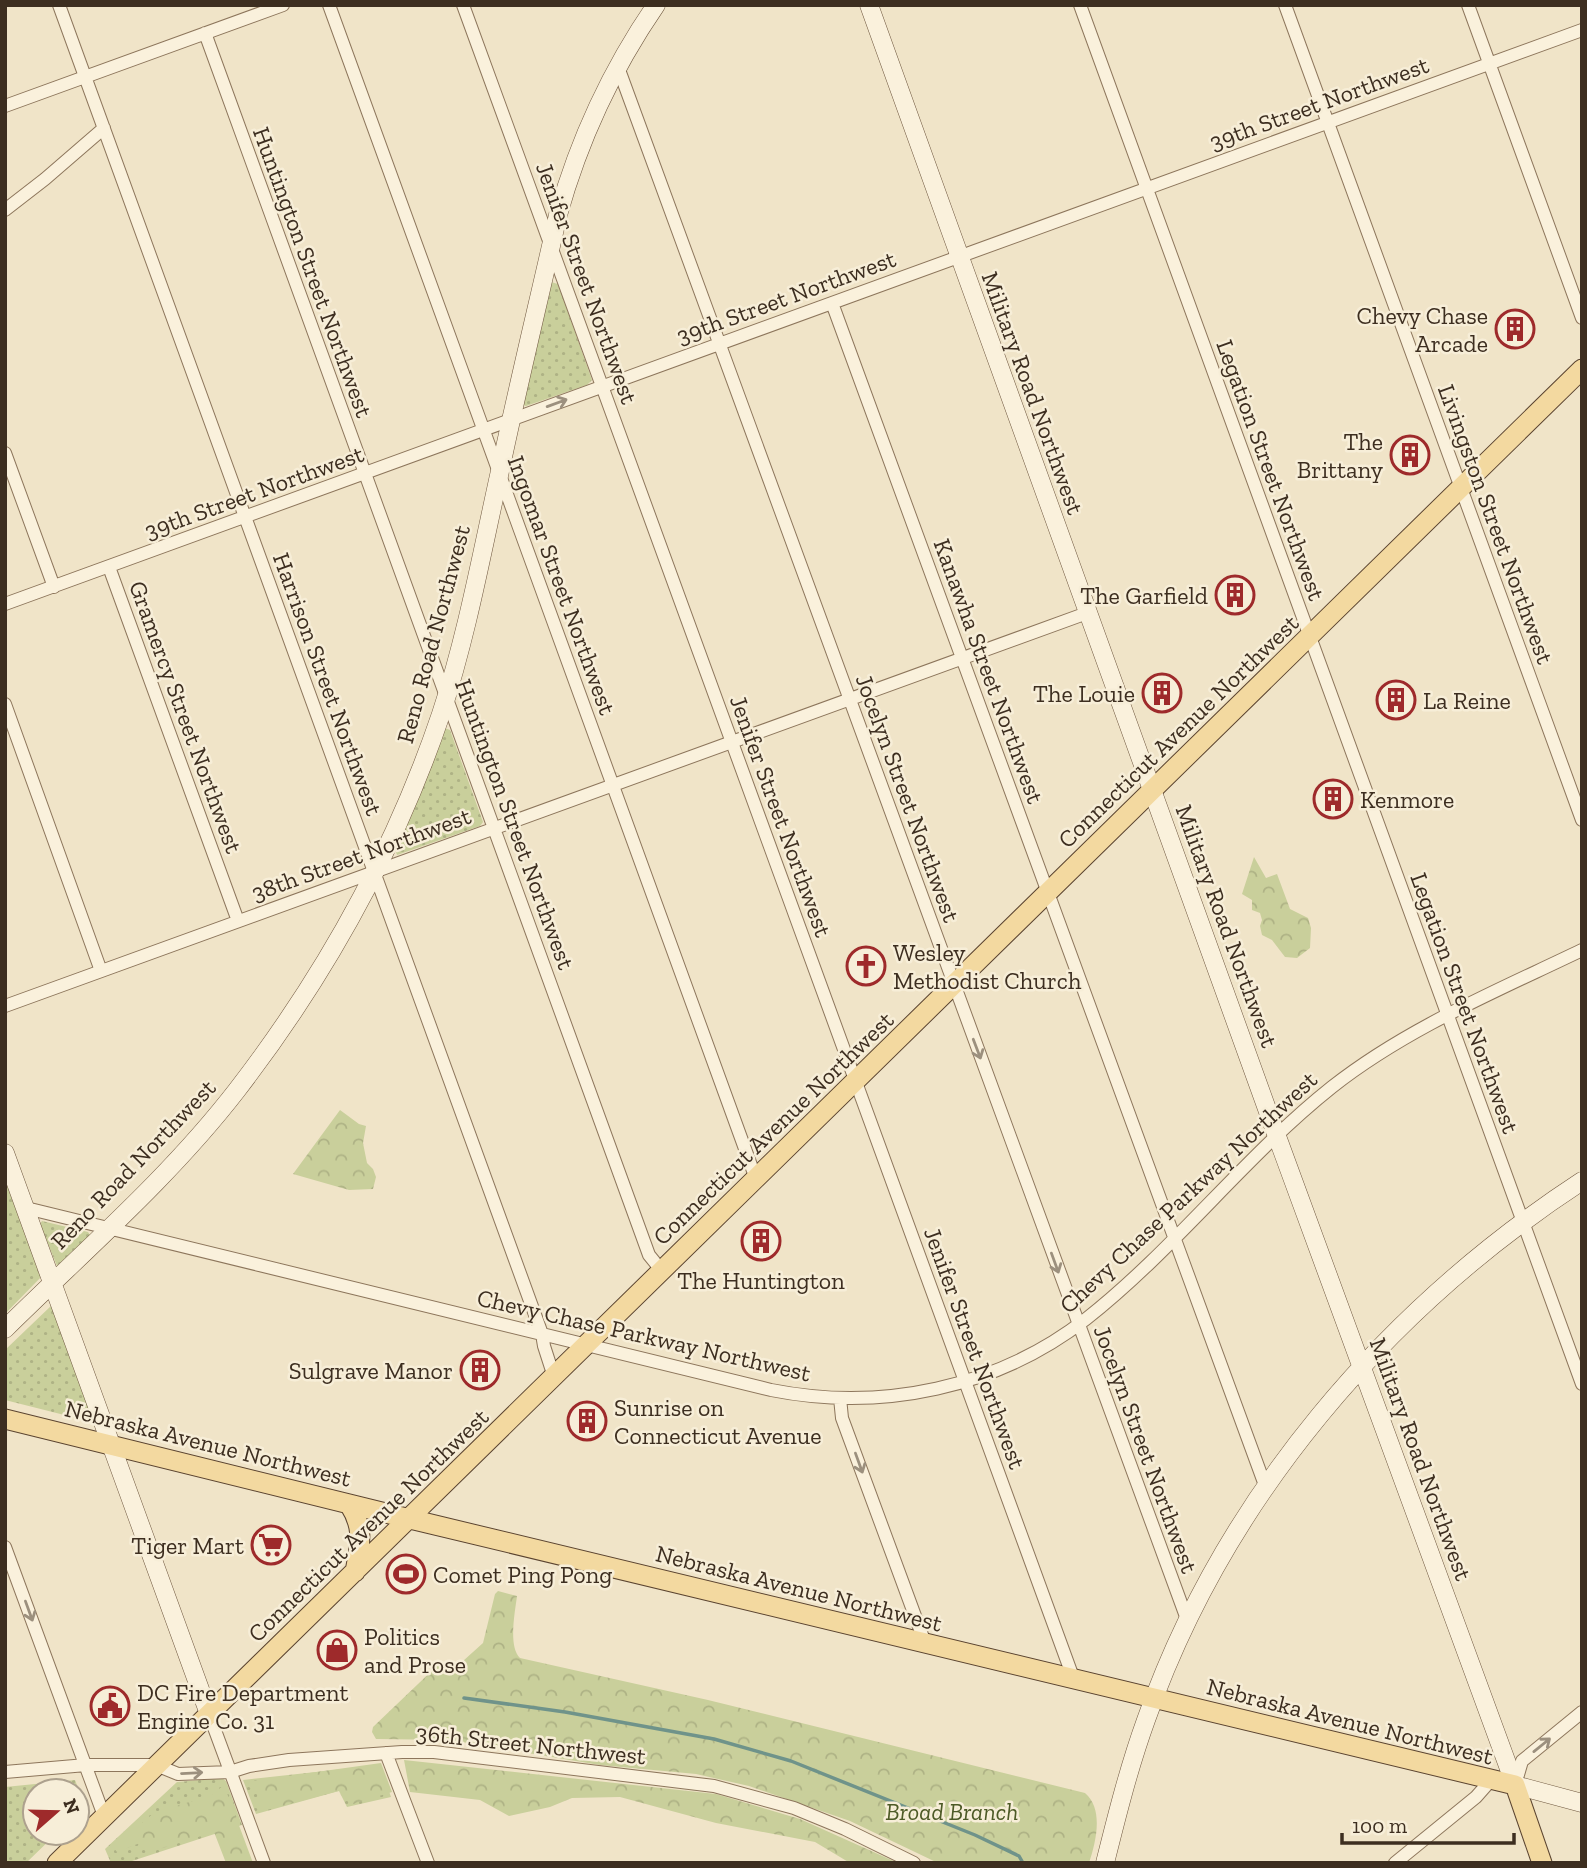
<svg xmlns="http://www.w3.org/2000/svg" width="1587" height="1868" font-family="'Zilla Slab',serif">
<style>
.grass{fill:url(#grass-dots)}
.forest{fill:url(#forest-crowns)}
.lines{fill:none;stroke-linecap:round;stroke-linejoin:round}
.stream{stroke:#6f938a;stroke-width:3.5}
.street-casing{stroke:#8d765c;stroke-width:14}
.secondary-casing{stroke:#6f573f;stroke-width:19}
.primary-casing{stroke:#5b4430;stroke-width:21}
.street{stroke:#faf1dc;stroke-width:12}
.secondary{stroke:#faf1dc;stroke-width:18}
.primary{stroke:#f3d9a0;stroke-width:19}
.oneway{stroke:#9c907e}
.labels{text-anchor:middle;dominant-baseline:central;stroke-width:5;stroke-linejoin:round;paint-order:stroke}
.street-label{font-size:24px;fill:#3d2e20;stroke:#f7eed8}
.poi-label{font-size:24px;fill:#3d2e20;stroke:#f7eed8;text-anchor:start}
.park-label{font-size:24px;font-style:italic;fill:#4d5a26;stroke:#f7eed8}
</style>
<defs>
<pattern id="grass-dots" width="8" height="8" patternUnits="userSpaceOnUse" patternTransform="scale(1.75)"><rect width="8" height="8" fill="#c9cf9b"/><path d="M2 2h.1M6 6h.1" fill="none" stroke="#aeb285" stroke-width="1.8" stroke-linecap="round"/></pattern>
<pattern id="forest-crowns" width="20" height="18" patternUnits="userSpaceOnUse" patternTransform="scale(1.75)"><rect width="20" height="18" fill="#c9cf9b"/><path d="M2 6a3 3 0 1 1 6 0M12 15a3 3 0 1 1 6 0" fill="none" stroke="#aeb285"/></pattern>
</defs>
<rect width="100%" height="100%" fill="#f0e4c8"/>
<path class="grass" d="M551 282 558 284 592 380 587 385 526 406 523 405Z
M445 728 450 730 483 822 480 826 397 855 395 849Z
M5 1179 42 1276 5 1314Z
M42 1221 88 1232 90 1235 57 1266 40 1224Z
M53 1304 96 1423 5 1400V1350Z
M380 1765 391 1797 347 1807 339 1791 256 1814 243 1780Z
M222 1778 226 1781 242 1825 126 1863H111L105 1849 177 1782Z
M75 1780 85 1806 77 1814V1791H35V1833H57L26 1863H5V1787Z"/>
<path class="forest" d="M1254 857 1266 878 1277 874 1290 909 1308 918 1311 928 1310 948 1297 958 1285 957 1272 940 1262 935 1260 926 1262 920 1260 913 1252 910V900L1242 894Z
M340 1110 359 1124 366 1126 363 1143 367 1163 373 1169 376 1177 373 1189 349 1190 293 1174Z
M498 1591 517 1596C515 1612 508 1647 520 1658L708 1700 1085 1793C1104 1809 1096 1842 1089 1863H938L850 1821 749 1786 696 1774 600 1765 450 1740 376 1739 372 1732 373 1727 440 1663 444 1662 449 1670H453L483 1643 495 1594Z
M404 1760 716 1794 800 1819 898 1863H850L815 1842 716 1823 620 1797 572 1798 550 1807 509 1816 480 1800 410 1792Z
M381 1763 392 1792 350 1805 342 1790 263 1811 252 1781Z
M224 1785 253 1863H226L214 1832 150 1852 145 1841 117 1852 113 1847 155 1812 210 1796Z"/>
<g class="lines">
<path class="stream" d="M464 1698 565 1712 714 1739 791 1761 975 1835 1019 1856 1023 1863"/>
<defs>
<path id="street" d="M59 5 542 1334 544 1346 554 1377
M329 5 756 1179
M463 5 1074 1680
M1080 5 1582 1384
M1285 5 1582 820
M1468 5 1582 318
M205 33 649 1255 662 1271
M618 67 1188 1622
M5 106 283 5
M5 210 45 179 104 128
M832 303 1266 1488
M5 453 54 587
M109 567 238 921
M5 604 1582 30
M5 704 101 971
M5 1006 1087 613
M26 1208 771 1390C882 1412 997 1388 1086 1319 1175 1249 1244 1157 1332 1087 1407 1028 1497 991 1582 950
M840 1398 842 1418 925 1643
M5 1547 104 1816
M209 1714 264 1863
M386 1753 428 1863
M5 1772 86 1765H156L178 1774 230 1772 249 1766 289 1760 402 1752H434L714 1786 794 1808 845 1829 914 1863
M1515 1785 1522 1761 1582 1712
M1395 1863 1476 1797 1491 1780"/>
<path id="secondary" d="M869 5 1271 1120 1515 1785 1582 1803
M5 1153 209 1714
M5 1329C84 1251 169 1178 237 1090 324 977 395 850 441 714 467 635 482 552 500 471 518 385 539 300 558 215 579 140 612 69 656 5
M1105 1863C1117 1815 1129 1767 1146 1720 1224 1498 1386 1309 1582 1181"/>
<path id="primary" d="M5 1419 410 1519 1515 1785 1542 1863
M349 1504C365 1529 360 1544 355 1572
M57 1863 1582 369"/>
</defs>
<use href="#street" class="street-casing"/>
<use href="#secondary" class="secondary-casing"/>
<use href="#primary" class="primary-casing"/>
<use href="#street" class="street"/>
<use href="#secondary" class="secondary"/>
<use href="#primary" class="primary"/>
</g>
<defs><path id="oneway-shaft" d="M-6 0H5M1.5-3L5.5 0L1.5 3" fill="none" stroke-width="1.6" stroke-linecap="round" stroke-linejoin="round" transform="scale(1.75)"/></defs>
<g class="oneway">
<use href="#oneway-shaft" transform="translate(557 403) rotate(-20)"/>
<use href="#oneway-shaft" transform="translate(977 1049) rotate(69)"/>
<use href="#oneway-shaft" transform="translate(1055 1263) rotate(70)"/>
<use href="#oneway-shaft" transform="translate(859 1463) rotate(70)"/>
<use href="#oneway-shaft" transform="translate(29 1611) rotate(70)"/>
<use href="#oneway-shaft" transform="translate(1542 1745) rotate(-39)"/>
<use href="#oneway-shaft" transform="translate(192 1773) rotate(-3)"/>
</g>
<defs>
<symbol id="building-ring" viewBox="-11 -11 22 22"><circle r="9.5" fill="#f7eed8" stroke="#9e2a2b" stroke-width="1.5"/><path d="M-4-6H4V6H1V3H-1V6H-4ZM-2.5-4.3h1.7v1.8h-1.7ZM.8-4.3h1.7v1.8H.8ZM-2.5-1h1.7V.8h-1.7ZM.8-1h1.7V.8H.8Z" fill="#9e2a2b"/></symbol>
<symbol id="church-ring" viewBox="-11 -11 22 22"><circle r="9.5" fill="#f7eed8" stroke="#9e2a2b" stroke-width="1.5"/><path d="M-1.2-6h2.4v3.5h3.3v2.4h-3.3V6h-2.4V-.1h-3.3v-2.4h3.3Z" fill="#9e2a2b"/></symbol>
<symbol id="supermarket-ring" viewBox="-11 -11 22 22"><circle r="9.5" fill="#f7eed8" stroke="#9e2a2b" stroke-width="1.5"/><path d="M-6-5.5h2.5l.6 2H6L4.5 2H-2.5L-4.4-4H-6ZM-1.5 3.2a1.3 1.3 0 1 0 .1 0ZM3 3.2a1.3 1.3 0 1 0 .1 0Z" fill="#9e2a2b"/></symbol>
<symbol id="stadium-ring" viewBox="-11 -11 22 22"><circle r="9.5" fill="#f7eed8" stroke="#9e2a2b" stroke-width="1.5"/><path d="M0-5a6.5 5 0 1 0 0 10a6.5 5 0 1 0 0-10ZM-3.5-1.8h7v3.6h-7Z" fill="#9e2a2b"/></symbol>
<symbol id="shop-ring" viewBox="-11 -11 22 22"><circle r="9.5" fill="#f7eed8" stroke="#9e2a2b" stroke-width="1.5"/><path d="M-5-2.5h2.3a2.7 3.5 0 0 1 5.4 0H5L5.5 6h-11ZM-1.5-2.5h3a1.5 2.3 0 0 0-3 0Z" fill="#9e2a2b"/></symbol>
<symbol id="civic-ring" viewBox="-11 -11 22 22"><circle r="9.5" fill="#f7eed8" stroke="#9e2a2b" stroke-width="1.5"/><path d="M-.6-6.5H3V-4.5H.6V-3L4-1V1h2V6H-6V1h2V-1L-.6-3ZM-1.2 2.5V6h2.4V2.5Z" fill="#9e2a2b"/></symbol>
</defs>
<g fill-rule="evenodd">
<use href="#building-ring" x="1493" y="307" width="44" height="44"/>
<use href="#building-ring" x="1388" y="433" width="44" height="44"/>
<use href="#building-ring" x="1213" y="573" width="44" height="44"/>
<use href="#building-ring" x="1140" y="671" width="44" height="44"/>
<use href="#building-ring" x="1374" y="678" width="44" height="44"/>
<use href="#building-ring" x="1311" y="777" width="44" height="44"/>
<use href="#church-ring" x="844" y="944" width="44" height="44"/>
<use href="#building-ring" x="739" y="1219" width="44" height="44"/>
<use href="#building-ring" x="458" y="1348" width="44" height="44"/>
<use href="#building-ring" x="565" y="1399" width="44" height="44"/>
<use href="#supermarket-ring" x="249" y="1523" width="44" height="44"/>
<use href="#stadium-ring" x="384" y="1552" width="44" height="44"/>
<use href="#shop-ring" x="315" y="1628" width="44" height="44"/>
<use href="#civic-ring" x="88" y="1684" width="44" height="44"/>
</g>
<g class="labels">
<g class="street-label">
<text transform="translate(1319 103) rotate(-20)">39th Street Northwest</text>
<text transform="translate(313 272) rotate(70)">Huntington Street Northwest</text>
<text transform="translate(587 283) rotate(70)">Jenifer Street Northwest</text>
<text transform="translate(786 297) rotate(-20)">39th Street Northwest</text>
<text transform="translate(1033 393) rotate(70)">Military Road Northwest</text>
<text transform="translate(1271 470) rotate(70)">Legation Street Northwest</text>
<text transform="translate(254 492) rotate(-20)">39th Street Northwest</text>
<text transform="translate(1496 524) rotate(70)">Livingston Street Northwest</text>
<text transform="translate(562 585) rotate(70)">Ingomar Street Northwest</text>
<text transform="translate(433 634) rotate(-75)">Reno Road Northwest</text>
<text transform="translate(989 671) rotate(70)">Kanawha Street Northwest</text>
<text transform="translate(328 684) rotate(70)">Harrison Street Northwest</text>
<text transform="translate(186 717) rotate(70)">Gramercy Street Northwest</text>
<text transform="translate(1178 731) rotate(-44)">Connecticut Avenue Northwest</text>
<text transform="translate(908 798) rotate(70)">Jocelyn Street Northwest</text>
<text transform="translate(781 816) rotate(70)">Jenifer Street Northwest</text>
<text transform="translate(515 824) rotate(70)">Huntington Street Northwest</text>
<text transform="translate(361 854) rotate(-20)">38th Street Northwest</text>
<text transform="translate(1227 926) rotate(70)">Military Road Northwest</text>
<text transform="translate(1465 1003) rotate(70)">Legation Street Northwest</text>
<text transform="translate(773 1128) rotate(-44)">Connecticut Avenue Northwest</text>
<text transform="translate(133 1164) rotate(-46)">Reno Road Northwest</text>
<text transform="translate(1188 1192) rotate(-43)">Chevy Chase Parkway Northwest</text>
<text transform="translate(644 1335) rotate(13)">Chevy Chase Parkway Northwest</text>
<text transform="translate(975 1348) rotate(70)">Jenifer Street Northwest</text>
<text transform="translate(208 1443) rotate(14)">Nebraska Avenue Northwest</text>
<text transform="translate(1146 1449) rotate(70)">Jocelyn Street Northwest</text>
<text transform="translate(1421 1459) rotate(70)">Military Road Northwest</text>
<text transform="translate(368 1525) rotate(-44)">Connecticut Avenue Northwest</text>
<text transform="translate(799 1588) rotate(14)">Nebraska Avenue Northwest</text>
<text transform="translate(1350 1721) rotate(14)">Nebraska Avenue Northwest</text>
<text transform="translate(531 1744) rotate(6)">36th Street Northwest</text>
</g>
<g class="poi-label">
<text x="1488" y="315" text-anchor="end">Chevy Chase<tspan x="1488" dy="28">Arcade</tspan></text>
<text x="1383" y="441" text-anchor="end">The<tspan x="1383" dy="28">Brittany</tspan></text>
<text x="1208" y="595" text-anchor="end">The Garfield</text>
<text x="1135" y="693" text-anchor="end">The Louie</text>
<text x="1423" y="700">La Reine</text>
<text x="1360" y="799">Kenmore</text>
<text x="893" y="952">Wesley<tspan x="893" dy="28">Methodist Church</tspan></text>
<text x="761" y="1280" text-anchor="middle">The Huntington</text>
<text x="453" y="1370" text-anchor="end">Sulgrave Manor</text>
<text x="614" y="1407">Sunrise on<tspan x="614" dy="28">Connecticut Avenue</tspan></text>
<text x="244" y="1545" text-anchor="end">Tiger Mart</text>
<text x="433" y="1574">Comet Ping Pong</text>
<text x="364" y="1636">Politics<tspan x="364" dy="28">and Prose</tspan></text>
<text x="137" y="1692">DC Fire Department<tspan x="137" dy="28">Engine Co. 31</tspan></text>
</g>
<g class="park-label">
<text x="952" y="1811">Broad Branch</text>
</g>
</g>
<rect width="1587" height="1868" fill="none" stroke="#3d2e20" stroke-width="14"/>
<g transform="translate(56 1812) rotate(70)"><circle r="33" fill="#f7eed8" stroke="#ada18e" stroke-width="2"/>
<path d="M0-5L12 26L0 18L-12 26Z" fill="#9e2a2b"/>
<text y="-10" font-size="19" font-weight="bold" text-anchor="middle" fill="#3d2e20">N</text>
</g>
<path d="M1342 1833v10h172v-10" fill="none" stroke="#3d2e20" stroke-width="3.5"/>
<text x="1352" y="1833" font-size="21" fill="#3d2e20" stroke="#f7eed8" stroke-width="5" paint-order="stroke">100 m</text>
</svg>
